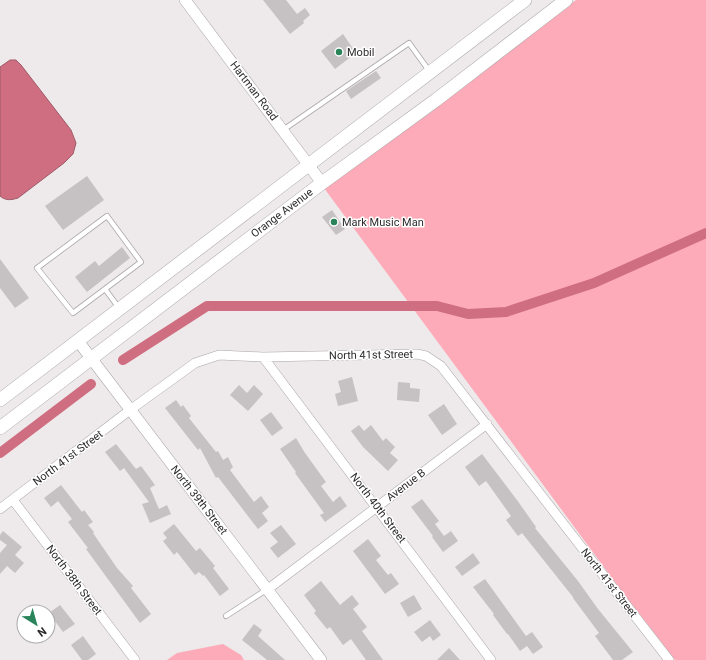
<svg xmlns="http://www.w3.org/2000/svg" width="706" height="660" font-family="Roboto,sans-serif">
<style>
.green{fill:#feabb9}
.water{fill:#cf6e80;stroke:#9e5a67}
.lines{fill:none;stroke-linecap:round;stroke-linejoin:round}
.canal{stroke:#cf6e80;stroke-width:10}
.building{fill:#c6c1c2}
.service-casing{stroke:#aba7a7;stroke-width:6}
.minor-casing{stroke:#aba7a7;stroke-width:10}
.tertiary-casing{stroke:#aba7a7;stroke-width:12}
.secondary-casing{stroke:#aba7a7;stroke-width:14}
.service{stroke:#fff;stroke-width:4.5}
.minor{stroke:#fff;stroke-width:9}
.tertiary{stroke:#fff;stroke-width:11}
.secondary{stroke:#fff;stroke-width:13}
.poi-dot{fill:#2a845a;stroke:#fff;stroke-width:1.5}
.labels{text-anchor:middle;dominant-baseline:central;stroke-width:3;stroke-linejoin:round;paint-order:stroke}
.poi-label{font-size:11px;fill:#2d2b2c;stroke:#fff;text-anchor:start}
.street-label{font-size:11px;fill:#2d2b2c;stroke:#fff}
</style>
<rect width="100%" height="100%" fill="#eee9ea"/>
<path class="green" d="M576 0H706V660H675L626 597 324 188Z
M223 644 241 655 244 660H167L177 653Z"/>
<path class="water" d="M10 60H16L21 65 71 130 76 143 73 154 64 163 18 198C11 200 6 201 0 196V67Z"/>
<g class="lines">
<path class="canal" d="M123 360 207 306H437L468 314 506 312 594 283 706 233
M0 453 91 384"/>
</g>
<path class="building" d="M263 0H286L297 14 305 8 310 15 303 21 304 23 290 34Z
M343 34 356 53 335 69 321 51Z
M376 71 381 78 351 99 346 91Z
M87 176 104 200 63 230 45 206Z
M332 210 345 229 336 235 322 217Z
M122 247 130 258 87 292 75 277 95 261 99 266Z
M0 259 29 298 15 308 0 288Z
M352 377 358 401 338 406 335 394 341 392 338 381Z
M398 382 410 383V388L420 389 419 402 397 400Z
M239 385 247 393 254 385 263 394 248 411 230 395Z
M176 400 181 407 183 405 191 416 189 418 216 452 218 451 223 460 228 457 233 467 230 470 254 502 261 496 269 507 262 513 268 521 258 529 218 477 216 478 200 448 198 450 165 408Z
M444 404 457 424 442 435 428 415Z
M271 412 283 428 272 436 260 420Z
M359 425 364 431 371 425 383 441 386 438 395 447 390 453 398 460 388 471 363 447 351 431Z
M296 438 305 453 326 482 321 486 333 502 340 496 347 506 325 522 320 515 324 513 295 473 296 472 280 449Z
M116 444 136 469 141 466 155 485 150 488 159 509 167 505 171 514 150 523 142 504 149 502 124 468 120 471 105 452Z
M482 454 517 500 536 527 535 528 578 581 598 609 633 652 622 660H613L595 636 599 633 573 598V597L522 533 518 536 506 520 511 516 486 481 479 486 465 467Z
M61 485 82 512 84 510 93 522 88 525 94 532 93 533 117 568 133 586 131 588 151 614 140 623 86 549 88 548 68 522 72 519 58 501 51 507 44 498Z
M422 499 439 521 435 524 444 536 451 531 458 541 443 552 432 537 433 536 411 507Z
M174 524 196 551 200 548 215 566 213 568 229 589 220 596 204 575 203 576 199 572 195 575 177 552 174 555 163 541 167 538 163 533Z
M281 525 296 544 278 558 270 548 278 542 270 533Z
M3 531 22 547 15 555 24 563 15 573 7 566 0 574V553L7 545 0 540V535Z
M368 539 381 556 376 560 388 575 391 573 399 584 385 594 353 551Z
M473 553 480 563 462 576 455 567Z
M485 579 526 636 532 632 543 647 533 654 527 646 520 651 508 634H507L493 615 494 614 473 587Z
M321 581 340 605 352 595 359 604 353 609 367 627 362 631 383 660H366L351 639 343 645 330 627 327 629 314 613 316 611 304 595Z
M414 595 422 609 408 617 400 603Z
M60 605 75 624 63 632 49 613Z
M430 620 441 635 433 641 430 636 422 642 414 632Z
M254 624 262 630 258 636 285 660H267L242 640Z
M83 636 96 654 88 660H82L71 645Z
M449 648 460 660H437Z"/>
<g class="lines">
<defs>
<path id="service" d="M283 130 409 43 430 72
M105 289 141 262 107 216 37 268 73 313 105 289 119 308
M226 616 266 590"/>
<path id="minor" d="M263 357 491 660
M13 500 135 660
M0 509 130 410 195 363 219 355 263 357 417 354 426 356 441 366 669 660
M268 589 487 424"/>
<path id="tertiary" d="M185 0 322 183
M78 341 321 660"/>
<path id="secondary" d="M0 400 525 0
M0 428 322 183 436 100 566 0"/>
</defs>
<use href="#service" class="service-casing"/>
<use href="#minor" class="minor-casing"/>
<use href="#tertiary" class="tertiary-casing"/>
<use href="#secondary" class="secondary-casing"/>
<use href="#service" class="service"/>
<use href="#minor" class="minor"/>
<use href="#tertiary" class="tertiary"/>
<use href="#secondary" class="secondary"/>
</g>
<g class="poi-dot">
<circle cx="339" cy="52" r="4"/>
<circle cx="334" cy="222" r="4"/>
</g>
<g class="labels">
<g class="poi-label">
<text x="347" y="52">Mobil</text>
<text x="342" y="222">Mark Music Man</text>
</g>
<g class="street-label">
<text transform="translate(254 91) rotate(53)">Hartman Road</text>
<text transform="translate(282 213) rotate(-37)">Orange Avenue</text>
<text transform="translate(371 355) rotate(-1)">North 41st Street</text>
<text transform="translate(68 458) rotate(-37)">North 41st Street</text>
<text transform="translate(406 485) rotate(-37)">Avenue B</text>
<text transform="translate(199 500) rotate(52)">North 39th Street</text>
<text transform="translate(378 508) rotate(53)">North 40th Street</text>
<text transform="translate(74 580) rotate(53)">North 38th Street</text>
<text transform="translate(609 583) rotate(52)">North 41st Street</text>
</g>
</g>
<g transform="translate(36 624) rotate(143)"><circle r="19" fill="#ffffff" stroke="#abaaab"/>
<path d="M0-3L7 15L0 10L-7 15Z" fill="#2a845a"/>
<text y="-6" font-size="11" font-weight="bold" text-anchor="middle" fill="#2d2b2c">N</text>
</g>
</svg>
